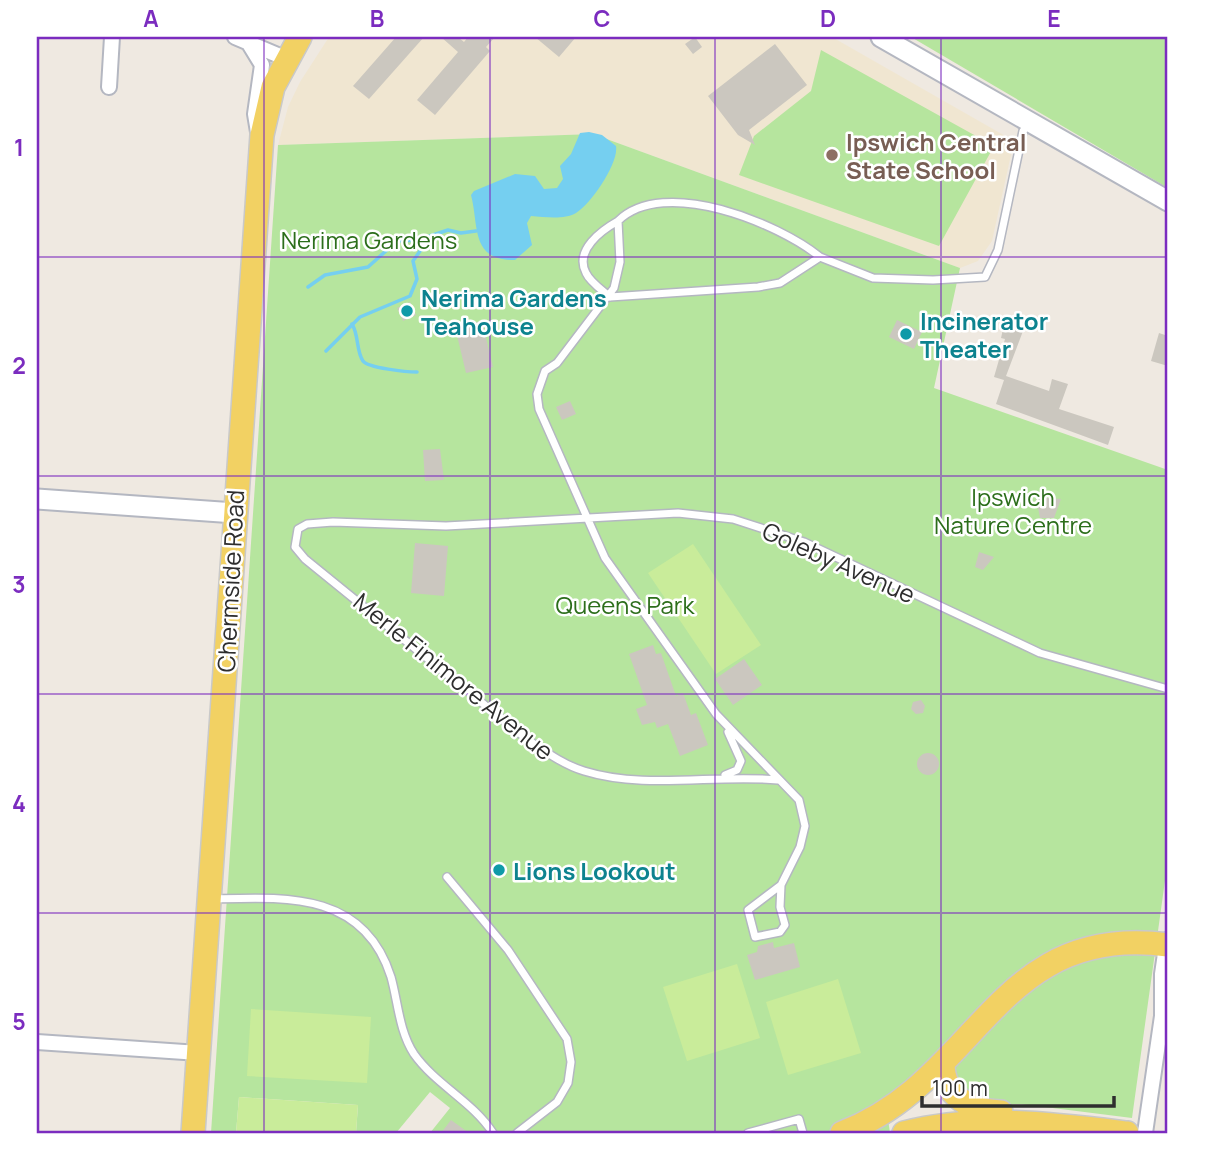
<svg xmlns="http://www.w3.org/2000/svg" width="1205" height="1170" font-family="Manrope,sans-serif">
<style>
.education{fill:#f0e6d1}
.green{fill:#b6e59e}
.pitch{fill:#c9ec9a}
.water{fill:#75cff0}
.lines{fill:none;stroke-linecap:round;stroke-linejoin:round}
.stream{stroke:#75cff0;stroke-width:3.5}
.building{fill:#cbc7bf}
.lane-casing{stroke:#b4b7c1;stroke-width:10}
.street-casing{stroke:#b4b7c1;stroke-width:18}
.secondary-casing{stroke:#b4b7c1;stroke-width:23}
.primary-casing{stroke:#c9c9c9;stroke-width:26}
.lane{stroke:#fff;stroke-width:7}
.street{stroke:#fff;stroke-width:14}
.secondary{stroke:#fff;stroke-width:19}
.primary{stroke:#f2d163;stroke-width:23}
.grid{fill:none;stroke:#7b2cbf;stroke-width:2;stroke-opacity:0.55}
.education-dot{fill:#8d6e63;stroke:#fff;stroke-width:2.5}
.culture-dot{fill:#0f9aa8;stroke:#fff;stroke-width:2.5}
.labels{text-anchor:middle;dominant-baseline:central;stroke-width:5;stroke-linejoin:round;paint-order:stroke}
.education-label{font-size:24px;font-weight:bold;fill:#785e54;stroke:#fff;text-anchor:start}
.park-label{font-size:24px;fill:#2c6e1b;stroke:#fff}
.culture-label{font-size:24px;font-weight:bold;fill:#0d838f;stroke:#fff;text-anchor:start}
.street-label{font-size:24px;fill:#2e2e2e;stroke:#fff}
.neatline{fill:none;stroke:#7b2cbf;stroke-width:2.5}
.grid-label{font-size:23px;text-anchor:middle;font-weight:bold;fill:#7b2cbf}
</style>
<rect width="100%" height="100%" fill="#efe9e1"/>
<path class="education" d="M329 37H832L1014 141 992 241 978 261 960 268 593 134 278 145 288 107 300 82Z"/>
<path class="green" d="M911 37H1168V188Z
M821 50 994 146 939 246 739 175 754 136 811 91Z
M593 134 960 268 934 388 1168 470V859L1132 1118 1021 1104H985L955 1084 899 1088 885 1099 890 1133H430L450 1108 430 1092 396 1133H356L358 1105 239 1097 236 1133H211L278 145Z"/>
<path class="pitch" d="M693 544 761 645 716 674 648 573Z
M737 964 760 1038 687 1061 663 987Z
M838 979 861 1053 788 1075 766 1002Z
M251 1009 371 1017 367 1083 247 1076Z
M239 1097 358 1105 356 1133H236Z"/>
<path class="water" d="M589 132 602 135 616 146C619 163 591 204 576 213 564 220 545 217 531 216L527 223 532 245 515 260C470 261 479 225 471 195L474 191 515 174 535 176 544 189 557 188 563 179 560 166 571 154 580 133Z"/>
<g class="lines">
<path class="stream" d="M308 287 325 275 368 267 397 241 418 240 448 230 461 233 476 231
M352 324C359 335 356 351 363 361 368 368 407 372 417 372
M326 351 360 317 410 296 417 279 413 261 430 237"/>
</g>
<path class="building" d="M396 37H424L369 99 353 86Z
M441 37H458L464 42 468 37H495L486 47 490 51 435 115 417 100 458 52Z
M535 37H576L559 57Z
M695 37 702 47 693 54 685 44Z
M775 44 807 85 749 130 755 145 738 135 708 96Z
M410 302 416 315 403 321 397 308Z
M897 320 922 332 914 349 889 337Z
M482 321 493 367 466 373 455 327Z
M1004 325 1023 331 1006 376 1049 391 1052 379 1068 384 1059 409 1114 427 1108 445 996 404 1004 380 994 377 1005 339 1001 338Z
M1159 333 1168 336V366L1151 361Z
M570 401 576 414 562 420 556 407Z
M440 449 444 480 425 481 423 450Z
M1036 497 1061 499 1054 518H1040Z
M415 543 448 546 444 596 411 593Z
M979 552 994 557 983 570 975 567Z
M653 645 656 654 661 653 676 696 683 693 691 715 696 713 708 745 680 756 668 724 657 728 655 722 642 725 636 709 647 705 629 654Z
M744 659 762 685 733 705 715 679Z
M921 700 925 706 923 713 916 714 911 709 913 702Z
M917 764a11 11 0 1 1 22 0a11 11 0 1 1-22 0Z
M773 942 774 948 794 943 800 967 755 980 747 955 757 952 758 946Z
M451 1120 469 1133H441Z"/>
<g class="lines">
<defs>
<path id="lane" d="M610 297 758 287 780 283 820 257 873 278 933 280 985 277 998 250 1023 131 1029 124
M610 297C602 290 590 282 586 273 574 250 602 230 618 221
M725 775 737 770 741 761 728 732
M778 780C715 774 645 790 584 771 564 765 546 752 528 740L305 559 295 547 298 529 307 524 333 522 446 526 678 513 733 519 804 542 1040 653 1168 689
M447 877 508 950 567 1039 571 1062 568 1083 557 1102 517 1133
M781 885 748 910 755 937 780 932 785 925 780 907 781 885 800 847 805 826 799 800 716 714 605 558 539 409 537 394 545 371 557 363 614 288 620 262 618 221C664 176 778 223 820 257
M212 899C285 897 364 891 391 977 398 1002 399 1031 414 1054 436 1085 472 1101 493 1133
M748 1133 799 1119 803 1133"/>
<path id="street" d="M235 37 287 59
M248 42 262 65 255 114 258 132
M109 87 112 37
M37 1042 199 1053
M1145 1133 1162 1016V974L1167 940"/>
<path id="secondary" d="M881 37 1168 201
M37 499 235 513"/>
<path id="primary" d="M943 1064C943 1096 971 1111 1001 1112
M193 1133 262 135 273 87 300 37
M842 1133C980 1081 995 922 1168 945
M904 1133C977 1114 1053 1124 1127 1133"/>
</defs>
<use href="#lane" class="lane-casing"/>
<use href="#street" class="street-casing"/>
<use href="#secondary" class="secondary-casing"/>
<use href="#primary" class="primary-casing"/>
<use href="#lane" class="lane"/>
<use href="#street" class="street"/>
<use href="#secondary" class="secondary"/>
<use href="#primary" class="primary"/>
</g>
<path class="grid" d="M264 37V1133M490 37V1133M715 37V1133M941 37V1133M37 257H1168M37 476H1168M37 694H1168M37 913H1168"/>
<circle class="education-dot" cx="832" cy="155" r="7"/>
<g class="culture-dot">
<circle cx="407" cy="311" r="7"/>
<circle cx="906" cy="334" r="7"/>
<circle cx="499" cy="870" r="7"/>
</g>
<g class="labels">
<g class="education-label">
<text x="846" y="141">Ipswich Central<tspan x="846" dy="28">State School</tspan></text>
</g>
<g class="park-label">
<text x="369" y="239">Nerima Gardens</text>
<text x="1013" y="496">Ipswich<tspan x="1013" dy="28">Nature Centre</tspan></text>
<text x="625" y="604">Queens Park</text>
</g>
<g class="culture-label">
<text x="421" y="297">Nerima Gardens<tspan x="421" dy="28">Teahouse</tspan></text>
<text x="920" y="320">Incinerator<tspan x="920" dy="28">Theater</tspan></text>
<text x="513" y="870">Lions Lookout</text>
</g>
<g class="street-label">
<text transform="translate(839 562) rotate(24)">Goleby Avenue</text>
<text transform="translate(230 581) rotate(-87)">Chermside Road</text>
<text transform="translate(454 676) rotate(39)">Merle Finimore Avenue</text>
</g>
</g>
<rect width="1205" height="1170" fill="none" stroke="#ffffff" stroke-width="77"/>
<path d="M922 1096v10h192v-10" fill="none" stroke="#2e2e2e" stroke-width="3.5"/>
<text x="932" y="1096" font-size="21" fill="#2e2e2e" stroke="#ffffff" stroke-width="5" paint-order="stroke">100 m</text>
<rect x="38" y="38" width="1128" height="1094" class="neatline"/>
<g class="grid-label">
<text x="151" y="27">A</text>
<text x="377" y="27">B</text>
<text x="602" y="27">C</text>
<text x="828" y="27">D</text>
<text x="1054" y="27">E</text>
<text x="19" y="156">1</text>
<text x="19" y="374">2</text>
<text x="19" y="593">3</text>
<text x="19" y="812">4</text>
<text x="19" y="1030">5</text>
</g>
</svg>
